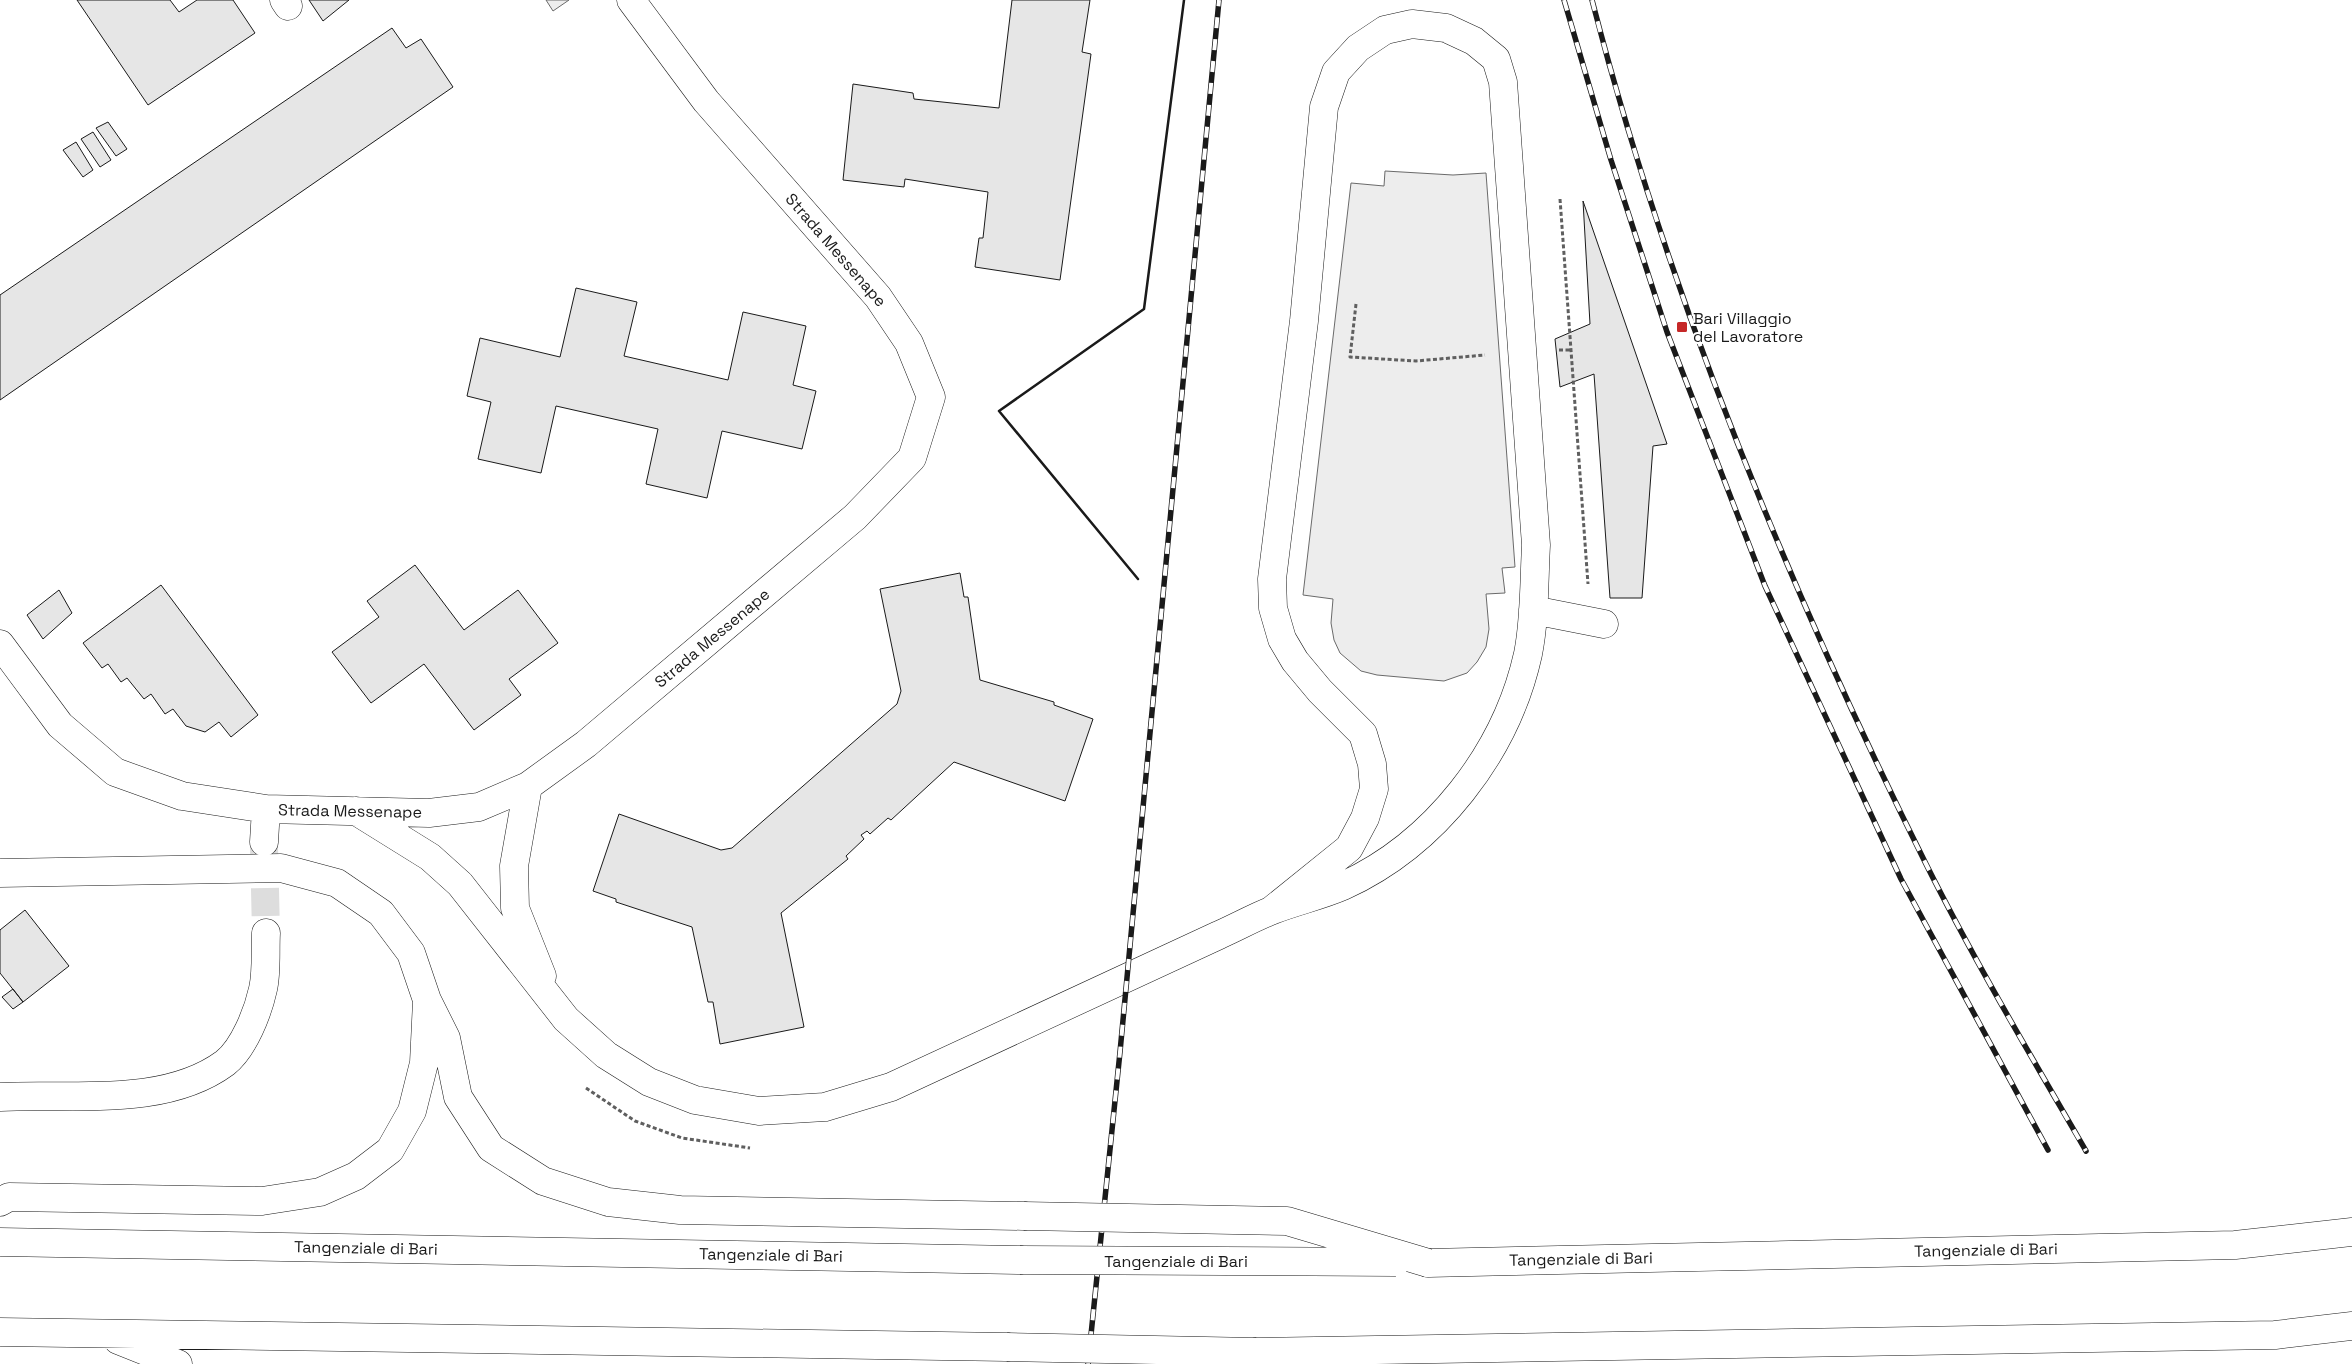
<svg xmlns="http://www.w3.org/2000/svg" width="2352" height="1364" font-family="'Space Grotesk',sans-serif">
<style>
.built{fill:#ededed;stroke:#6a6a6a}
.building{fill:#e6e6e6;stroke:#1a1a1a}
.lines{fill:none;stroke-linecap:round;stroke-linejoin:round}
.minor-tunnel{stroke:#ddd;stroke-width:28;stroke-dasharray:28 14;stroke-linecap:butt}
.minor-casing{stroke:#1a1a1a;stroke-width:29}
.highway-casing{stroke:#1a1a1a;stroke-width:29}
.path{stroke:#5f5f5f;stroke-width:3;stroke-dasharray:4 2.5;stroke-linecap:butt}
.minor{stroke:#fff;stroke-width:28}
.highway{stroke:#fff;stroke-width:28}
.rail-casing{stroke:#1a1a1a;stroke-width:5.5}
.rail{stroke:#fff;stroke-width:4;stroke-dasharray:11;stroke-linecap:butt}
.highway-bridge-casing{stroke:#1a1a1a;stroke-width:29;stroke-linecap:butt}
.highway-bridge{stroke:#fff;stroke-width:28}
.wall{stroke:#1a1a1a;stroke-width:2.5}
.poi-dot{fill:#c62828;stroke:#fff;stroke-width:2}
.labels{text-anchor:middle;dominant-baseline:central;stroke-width:4;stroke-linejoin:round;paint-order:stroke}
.street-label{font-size:16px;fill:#1a1a1a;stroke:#fff}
.poi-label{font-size:16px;fill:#1a1a1a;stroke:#fff;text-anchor:start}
</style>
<rect width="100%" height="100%" fill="#fff"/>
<path class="built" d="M546 0H569L553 11Z
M1385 171 1453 175 1486 173 1515 567 1502 568 1505 593 1486 594 1489 629 1486 647 1477 662 1467 673 1444 681 1377 675 1361 671 1340 653 1334 640 1331 623 1333 599 1303 595 1351 183 1384 186Z"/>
<path class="building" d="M77 0H170L179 12 197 0H233L255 33 148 105Z
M309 0H349L323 21Z
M1012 0H1090L1082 52 1091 54 1060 280 975 267 979 238H983L988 192 905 179 904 187 843 180 853 84 913 93 914 99 999 108Z
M392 28 406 48 421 39 453 87 0 400V295Z
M108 122 127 149 116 156 96 128Z
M93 132 111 160 100 167 81 139Z
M76 142 93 170 83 177 63 150Z
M1583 201 1667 444 1653 446 1642 598H1610L1594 374 1560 387 1555 339 1590 324Z
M576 288 637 302 624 356 728 380 743 312 806 326 793 385 816 391 802 449 722 431 707 498 646 484 658 429 556 406 541 473 478 459 491 402 467 396 480 338 560 357Z
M415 565 464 630 518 590 558 643 509 679 521 695 474 730 424 664 371 703 332 652 379 617 367 601Z
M960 573 964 597H968L980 680 1054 702V705L1093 719 1065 801 954 762 891 820 888 818 870 834 867 831 861 835 864 839 846 856 848 859 781 913 804 1027 720 1044 713 1002H708L692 927 616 902V899L593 891 619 814 721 850 732 848 897 704 901 691 880 589Z
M161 585 258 715 231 737 219 722 205 732 186 726 173 709 165 714 151 694 144 699 127 678 121 682 108 664 102 668 83 643Z
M59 590 72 613 43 639 27 615Z
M25 910 69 966 23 1002 0 973V930Z
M13 989 23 1002 13 1009 2 997Z"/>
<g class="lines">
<path class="minor-tunnel" d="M264 846 266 933"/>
<defs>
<path id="minor" d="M284 0 288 6
M1533 610 1604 624
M0 644 60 725 115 772 182 796 266 809 429 813 479 807 528 786 586 744 855 517 912 458 931 397 909 343 878 297 706 101 631 0
M528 786 514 866 515 908 542 976
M356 811 430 857 460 884 566 1019 606 1055 649 1082 695 1100 759 1111 825 1107 891 1087C1001 1037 1110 986 1219 935 1237 927 1255 917 1273 910 1296 901 1320 896 1343 886 1435 844 1506 753 1528 654 1535 619 1534 581 1536 545L1503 82 1496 59 1474 41 1446 28 1412 24 1385 30 1358 48 1336 72 1324 107 1304 321 1272 579 1273 608 1282 639 1295 661 1320 691 1363 734 1372 764 1374 789 1365 818 1349 848 1272 910
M264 842 266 809
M0 1097C71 1093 164 1108 225 1063 244 1048 258 1012 263 989 267 972 265 951 266 933"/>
<path id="highway" d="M0 873 281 868 337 883 381 913 411 953 427 1000 446 1038 458 1097 491 1148 543 1181 608 1202 680 1210 1024 1216
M0 1202 9 1197 262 1201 320 1192 356 1176 390 1150 412 1111 424 1063 427 1001
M0 1242 1020 1260
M1428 1263 2235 1245 2352 1232
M0 1332 1007 1347
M118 1340 178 1364
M1233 1361 1256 1352 2275 1335 2352 1326"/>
</defs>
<use href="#minor" class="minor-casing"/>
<use href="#highway" class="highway-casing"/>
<path class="path" d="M1560 199 1588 584
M1356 304 1350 357 1416 361 1485 355
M1559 350H1571
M586 1088 635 1121 682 1138 750 1148"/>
<use href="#minor" class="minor"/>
<use href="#highway" class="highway"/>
<defs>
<path id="rail" d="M1564 0 1611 160 1667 332 1765 586 1901 879 2048 1150
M1592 0C1668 296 1790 591 1926 864 1975 962 2031 1056 2086 1151
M1088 1364 1120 1052 1219 0"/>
</defs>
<use href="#rail" class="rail-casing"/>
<use href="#rail" class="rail"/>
<defs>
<path id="highway-bridge" d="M1024 1216 1287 1221 1428 1263
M1020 1260 1396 1262
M1007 1347 1256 1352"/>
</defs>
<use href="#highway-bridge" class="highway-bridge-casing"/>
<use href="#highway-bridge" class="highway-bridge"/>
<path class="wall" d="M1138 579 999 411 1144 309 1184 0"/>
</g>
<rect class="poi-dot" x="1676" y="321" width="12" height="12" rx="2.5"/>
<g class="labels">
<g class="street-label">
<text transform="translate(836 250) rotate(49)">Strada Messenape</text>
<text transform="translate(712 638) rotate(-40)">Strada Messenape</text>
<text transform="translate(350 811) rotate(1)">Strada Messenape</text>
<text transform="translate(366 1248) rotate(1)">Tangenziale di Bari</text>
<text transform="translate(1986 1250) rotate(-1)">Tangenziale di Bari</text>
<text transform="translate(771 1255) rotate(1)">Tangenziale di Bari</text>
<text transform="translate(1581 1259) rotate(-1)">Tangenziale di Bari</text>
<text x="1176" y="1261">Tangenziale di Bari</text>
</g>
<g class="poi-label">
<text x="1693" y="318">Bari Villaggio<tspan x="1693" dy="18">del Lavoratore</tspan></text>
</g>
</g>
</svg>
